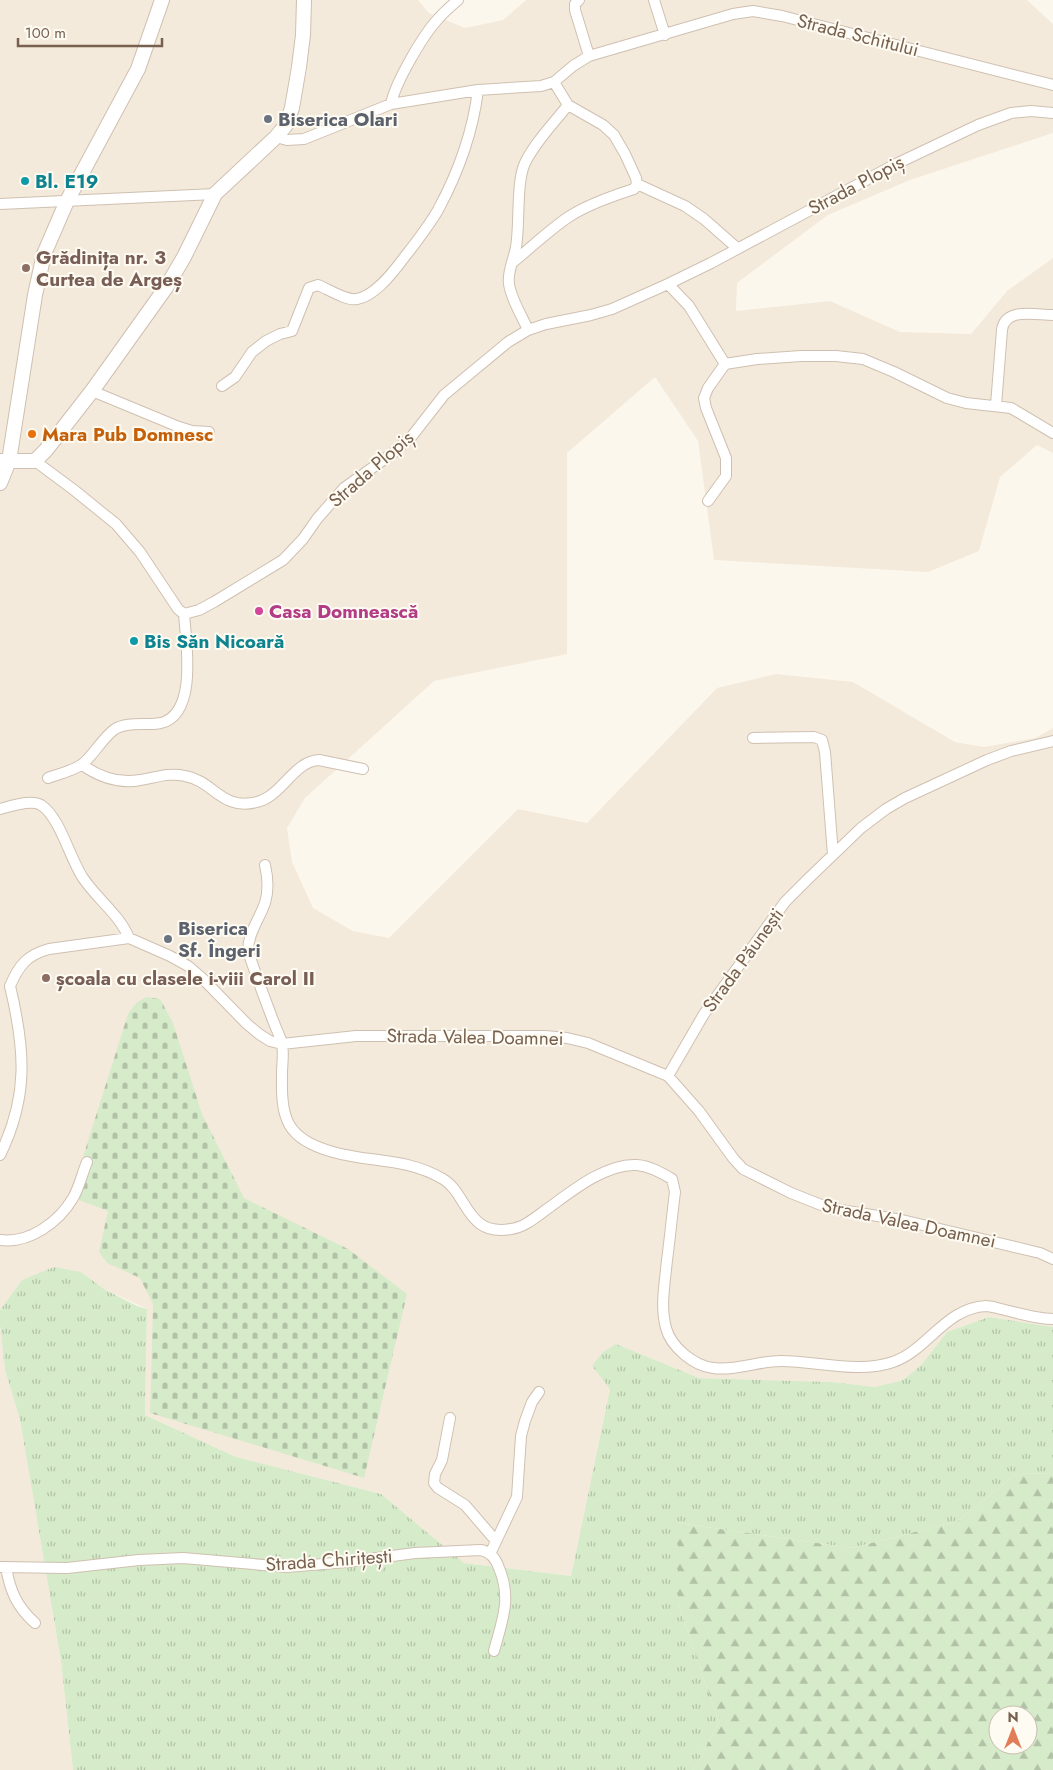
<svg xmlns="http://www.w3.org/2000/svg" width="1053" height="1770" font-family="Jost,sans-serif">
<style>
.residential{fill:#f4eadb}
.grass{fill:url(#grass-tufts)}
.forest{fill:url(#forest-firs);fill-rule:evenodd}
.cemetery{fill:url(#cemetery-stones)}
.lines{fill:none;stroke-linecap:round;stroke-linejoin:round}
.minor-casing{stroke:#cfc0b1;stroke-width:12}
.tertiary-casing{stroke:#cfc0b1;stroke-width:16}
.minor{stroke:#fff;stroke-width:10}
.tertiary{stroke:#fff;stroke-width:14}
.worship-dot{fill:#6b7280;stroke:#fefbf3;stroke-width:2}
.culture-dot{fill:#0f9aa8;stroke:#fefbf3;stroke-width:2}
.education-dot{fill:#8d6e63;stroke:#fefbf3;stroke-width:2}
.food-dot{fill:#e8710a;stroke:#fefbf3;stroke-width:2}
.hotel-dot{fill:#d1479c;stroke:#fefbf3;stroke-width:2}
.labels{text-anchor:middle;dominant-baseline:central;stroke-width:4;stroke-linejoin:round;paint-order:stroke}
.street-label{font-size:19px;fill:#78604f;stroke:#fefbf3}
.worship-label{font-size:19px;font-weight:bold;fill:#5b616d;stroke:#fefbf3;text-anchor:start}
.culture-label{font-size:19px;font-weight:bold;fill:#0d838f;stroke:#fefbf3;text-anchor:start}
.education-label{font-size:19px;font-weight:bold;fill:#785e54;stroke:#fefbf3;text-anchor:start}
.food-label{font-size:19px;font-weight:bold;fill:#c56008;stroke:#fefbf3;text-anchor:start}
.hotel-label{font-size:19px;font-weight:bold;fill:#b23c85;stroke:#fefbf3;text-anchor:start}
</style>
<defs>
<pattern id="grass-tufts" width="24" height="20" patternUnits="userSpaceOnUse" patternTransform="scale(1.25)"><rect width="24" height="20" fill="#d6ebca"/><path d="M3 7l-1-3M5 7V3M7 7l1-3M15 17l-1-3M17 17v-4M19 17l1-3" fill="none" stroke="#b2c2a6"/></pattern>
<pattern id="forest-firs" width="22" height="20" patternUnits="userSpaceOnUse" patternTransform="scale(1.25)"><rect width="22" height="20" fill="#d6ebca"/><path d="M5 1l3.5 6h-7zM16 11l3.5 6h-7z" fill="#b2c2a6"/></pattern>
<pattern id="cemetery-stones" width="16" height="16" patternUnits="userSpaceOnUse" patternTransform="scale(1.25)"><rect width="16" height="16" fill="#d6ebca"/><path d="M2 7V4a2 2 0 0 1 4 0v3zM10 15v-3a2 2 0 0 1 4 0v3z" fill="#b2c2a6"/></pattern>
</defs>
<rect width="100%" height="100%" fill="#fcf7ed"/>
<path class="residential" d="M0 0H418L429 13 465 28 503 20 526 0H1027L1053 24V133L910 180 828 215 737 283 736 311 830 301 900 332 971 334 1007 291 1053 258V453L1037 445 1000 477 979 551 928 572 714 560 698 441 655 377 567 453V654L434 681 305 798 287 828 292 862 313 908 353 931 389 938 518 809 587 823 717 688 776 674 853 682 955 742 984 747 1035 738 1053 728V1327L989 1317 947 1332 921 1365 903 1380 875 1387 832 1382 699 1378 616 1344 610 1389 571 1576 464 1563 381 1494 236 1457 145 1415 147 1309 104 1289 81 1272 22 1280 0 1310Z
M0 1325 5 1370 20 1420 61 1661 73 1770H0Z"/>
<path class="grass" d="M54 1267 81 1272 104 1289 137 1306 147 1309 145 1415 236 1457 381 1494 464 1563 571 1576 610 1389 592 1366 603 1352 616 1344 699 1378 832 1382 875 1387 903 1380 921 1365 947 1332 989 1317 1053 1327V1474L1017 1473 958 1521 852 1548 678 1523V1603L719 1723 693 1770H73L61 1661 20 1420 5 1370 0 1325V1310L22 1280Z"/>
<path class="forest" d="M1017 1473 1053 1474V1770H693L719 1723 678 1603V1523L852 1548 958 1521ZM998 1715H1028V1745H998Z"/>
<path class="cemetery" d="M146 997 160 999 173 1023 202 1114 244 1198 348 1249 407 1294 364 1478 150 1413 153 1304 140 1278 107 1263 99 1252 108 1211 79 1200 93 1161 83 1157 128 1014 136 1003Z"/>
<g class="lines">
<defs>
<path id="minor" d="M579 0 575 4V10L589 56
M654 0 665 35
M391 104C395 83 423 35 438 19 444 12 451 6 458 0
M276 137 287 140 304 139 391 104 478 90 541 86 554 82 573 66 589 56 733 14 753 11 782 16 1053 85
M637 184 685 206 704 219 737 248
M0 204 215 194
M513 262C532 247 550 229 570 216 589 204 612 196 634 189L637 184 636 178 625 154 614 135 603 125 568 105
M668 284 689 306 725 364
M528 330C522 316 511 299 509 284 507 272 514 259 516 247 520 225 516 181 525 163 535 142 554 123 568 105L554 82
M222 386 235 377 252 352 266 341 280 334 292 331 309 288 318 285C328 289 346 301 357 299 374 296 390 276 400 263 413 246 427 229 438 210 458 173 473 131 478 90
M92 391 179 427 192 431 209 432
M996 405 1002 330C1005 307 1035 315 1053 315
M35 461 74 490 116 524 140 552 178 609 184 614C186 642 198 714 161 723 146 726 128 721 115 729 102 738 92 758 81 765 72 771 59 774 48 778
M708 501 726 476V458L706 408 704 398 708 388 725 364 757 359 801 356H836L863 359 894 372 947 398 966 403 1011 408 1053 433
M184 614 199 610 214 602 283 560 303 539 317 519 344 488 393 453 412 436 444 395 508 342 528 330 546 324 591 315 612 309 668 284 711 263 896 164 978 125 1011 113 1031 111 1053 113
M753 738 814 737 822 740 825 752 833 855
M82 765C98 776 119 784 140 780 155 778 168 772 185 776 214 781 221 811 257 802 282 796 294 761 319 760L363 769
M0 809C11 806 31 799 41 805 60 817 70 859 83 878 97 899 119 914 129 938
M265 865C268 878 269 890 265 903 259 920 248 933 248 951 255 973 263 994 271 1015 274 1024 279 1034 282 1043 284 1053 282 1064 282 1074 281 1119 286 1139 333 1152 371 1163 405 1157 443 1179 468 1194 466 1237 511 1229 526 1227 538 1215 550 1207 573 1190 607 1163 637 1165 650 1166 662 1173 672 1179L675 1192C672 1215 670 1238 667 1260 665 1282 660 1307 666 1328 671 1347 694 1366 713 1368 735 1371 758 1361 781 1361 817 1361 859 1374 893 1362 928 1350 945 1308 986 1306 991 1306 996 1308 1001 1309 1018 1313 1036 1319 1053 1319
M10 986C19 965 27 955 49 949L129 938 170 956 188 966 202 978 247 1024 259 1034 270 1041 282 1044 356 1036H545L567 1038 588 1043 668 1076 699 1111 733 1158 743 1169 791 1193 829 1208 902 1220 1040 1253 1053 1259
M668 1076 704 1014 785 902 809 878 861 828 886 809 905 798 987 760 1011 751 1053 741
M0 1155C29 1096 25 1049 10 986
M0 1240C29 1244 59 1222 73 1198 79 1188 82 1174 87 1162
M450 1418 442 1460 435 1474 434 1483 438 1488 465 1505 496 1541
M490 1554 517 1497 521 1436 525 1421 532 1402 539 1392
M0 1567 67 1568 139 1560 183 1558 287 1567 347 1562 415 1553 481 1550C491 1552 496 1559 499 1568 512 1599 502 1621 494 1651
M6 1567C10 1591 17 1607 35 1623"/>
<path id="tertiary" d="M0 461H35L46 450 92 391 167 286 184 257 215 194 276 137 286 125 292 108 299 67 303 35 304 0
M0 483 9 461 35 295 44 254 67 201 138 69 162 0"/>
</defs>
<use href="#minor" class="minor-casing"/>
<use href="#tertiary" class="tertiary-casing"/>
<use href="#minor" class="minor"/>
<use href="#tertiary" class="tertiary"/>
</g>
<g class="worship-dot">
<circle cx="268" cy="119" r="5"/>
<circle cx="168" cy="939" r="5"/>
</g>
<g class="culture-dot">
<circle cx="25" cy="181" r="5"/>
<circle cx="134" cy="641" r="5"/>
</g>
<g class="education-dot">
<circle cx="26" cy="268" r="5"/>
<circle cx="46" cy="978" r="5"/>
</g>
<circle class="food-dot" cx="32" cy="434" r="5"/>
<circle class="hotel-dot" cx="259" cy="611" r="5"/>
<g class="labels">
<g class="street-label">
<text transform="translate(858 35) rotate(14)">Strada Schitului</text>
<text transform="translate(856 185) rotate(-28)">Strada Plopiș</text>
<text transform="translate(371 469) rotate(-41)">Strada Plopiș</text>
<text transform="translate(743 960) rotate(-54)">Strada Păunești</text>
<text transform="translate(475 1037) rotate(1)">Strada Valea Doamnei</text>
<text transform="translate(909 1223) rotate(12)">Strada Valea Doamnei</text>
<text transform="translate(329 1560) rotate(-4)">Strada Chirițești</text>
</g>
<g class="worship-label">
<text x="278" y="119">Biserica Olari</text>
<text x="178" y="928">Biserica<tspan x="178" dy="22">Sf. Îngeri</tspan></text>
</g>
<g class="culture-label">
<text x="35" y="181">Bl. E19</text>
<text x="144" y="641">Bis Săn Nicoară</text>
</g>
<g class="education-label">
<text x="36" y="257">Grădinița nr. 3<tspan x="36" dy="22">Curtea de Argeș</tspan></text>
<text x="56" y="978">școala cu clasele i-viii Carol II</text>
</g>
<g class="food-label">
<text x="42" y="434">Mara Pub Domnesc</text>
</g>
<g class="hotel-label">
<text x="269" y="611">Casa Domnească</text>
</g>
</g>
<g transform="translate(1013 1730)"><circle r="24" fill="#fefbf3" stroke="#c8bdb1"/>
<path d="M0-4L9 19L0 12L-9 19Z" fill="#e17e57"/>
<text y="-8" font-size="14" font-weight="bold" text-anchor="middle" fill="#78604f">N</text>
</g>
<path d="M18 38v8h144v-8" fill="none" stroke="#78604f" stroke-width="2.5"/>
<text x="25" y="38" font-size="15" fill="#78604f" stroke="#fefbf3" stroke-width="4" paint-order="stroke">100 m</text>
</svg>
